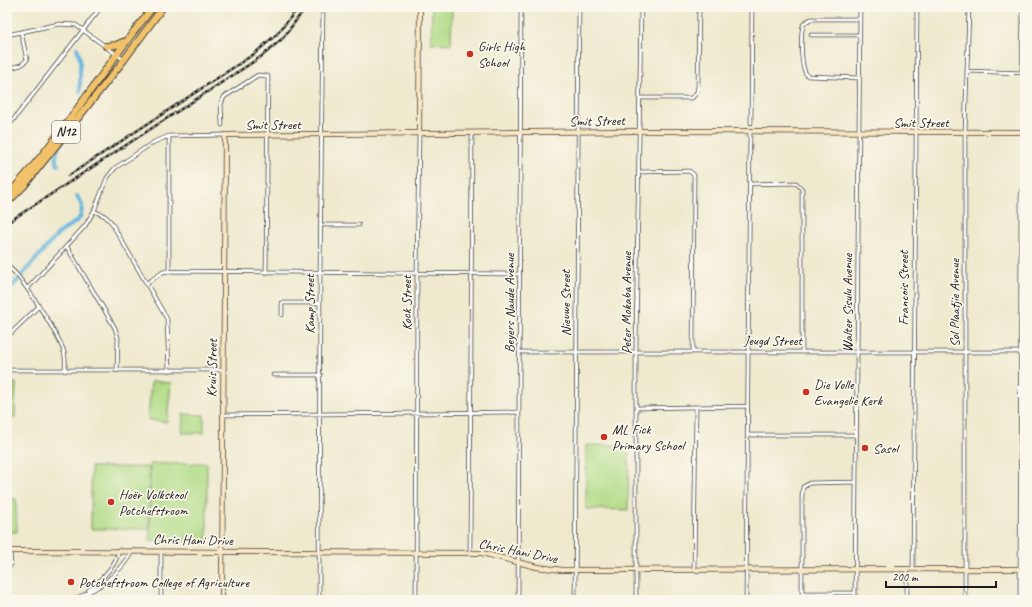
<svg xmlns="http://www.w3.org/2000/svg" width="1032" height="607" font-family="Caveat,sans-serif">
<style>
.grass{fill:#b0db86;stroke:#667c51}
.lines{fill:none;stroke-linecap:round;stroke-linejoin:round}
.canal{stroke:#63b5de;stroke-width:4}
.street-casing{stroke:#3c3b37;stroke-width:4.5}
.secondary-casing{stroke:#3c3b37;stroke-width:6}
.highway-casing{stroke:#3c3b37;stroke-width:8}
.street{stroke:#fff;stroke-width:3}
.secondary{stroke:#fae7c3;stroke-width:4.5}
.highway{stroke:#f2c26a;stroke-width:6}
.rail-casing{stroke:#1c1c1c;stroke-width:2.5}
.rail{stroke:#fbf7ec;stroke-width:1;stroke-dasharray:3;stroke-linecap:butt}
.poi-dot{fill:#c8321e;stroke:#fbf7ec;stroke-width:1.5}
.labels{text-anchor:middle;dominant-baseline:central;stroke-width:3.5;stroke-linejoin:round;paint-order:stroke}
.shield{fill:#fbf7ec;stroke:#5f5e5a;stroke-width:1}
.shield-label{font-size:13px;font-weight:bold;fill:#1c1c1c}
.poi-label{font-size:14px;fill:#1c1c1c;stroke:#fbf7ec;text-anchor:start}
.street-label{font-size:14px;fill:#1c1c1c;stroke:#fbf7ec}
</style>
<rect width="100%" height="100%" fill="#fbf7ec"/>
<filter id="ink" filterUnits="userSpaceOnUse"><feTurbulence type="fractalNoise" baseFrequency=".025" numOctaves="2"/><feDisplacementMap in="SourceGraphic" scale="8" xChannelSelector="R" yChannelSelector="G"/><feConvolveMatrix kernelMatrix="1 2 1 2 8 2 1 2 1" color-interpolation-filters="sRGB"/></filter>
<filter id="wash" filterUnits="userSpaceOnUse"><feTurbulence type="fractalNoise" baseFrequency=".012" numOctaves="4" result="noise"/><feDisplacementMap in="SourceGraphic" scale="16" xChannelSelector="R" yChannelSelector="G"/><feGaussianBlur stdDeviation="0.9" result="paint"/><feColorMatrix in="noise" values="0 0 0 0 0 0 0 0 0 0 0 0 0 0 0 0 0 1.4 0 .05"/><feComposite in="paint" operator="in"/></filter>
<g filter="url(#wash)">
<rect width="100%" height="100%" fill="#efe9ce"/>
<path class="grass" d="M432 7H452L451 44 431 43Z
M151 381 171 383 167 422 148 420Z
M7 383H16L15 417H7Z
M183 414 204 415V433H182Z
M586 445H629L628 510 586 509Z
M207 463V541H150V464Z
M91 467H149V529H91Z
M7 499H16L17 532H7Z"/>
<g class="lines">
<path class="canal" d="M77 48 80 59V92
M58 165C49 150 73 132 80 120
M22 275 58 234 78 220 81 215 82 205 77 196
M7 292 18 280"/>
</g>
</g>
<g filter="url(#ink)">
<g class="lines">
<defs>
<path id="street" d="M7 35 59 24 76 25 124 60
M811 35H860
M7 69 21 65 27 60 21 32
M967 71 1025 73
M1022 73 1023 7
M859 78 808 76C800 70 800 32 804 23L811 19H860
M640 98H692L697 92 698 86 699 7
M751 123 752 7
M222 125 221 104 224 97 258 75 268 76 266 273
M7 128 101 7
M169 136V271
M639 172 689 171 694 175 693 351
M750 184 796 183 802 189V351
M94 211 105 216 111 222 167 319 169 371
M321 225H359
M67 247 115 328 118 338 117 371
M7 266C21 274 59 336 64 352 66 358 65 365 65 371
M147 283 163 272 169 271 520 274
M28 288 85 226 94 211 107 178 115 168 154 142 169 136 225 135
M282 315V303H320
M7 337 39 306
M520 352H1025
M7 370H223
M273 375H321
M637 408 747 406
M223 415 519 412
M747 435H857
M470 553 472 133
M7 568 11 565 10 551
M913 569 917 7
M694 570 696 408
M88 591C100 580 116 567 119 550
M802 593H855
M73 600C99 588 119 576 133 550
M161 600V551
M319 600 320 274 323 7
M416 600 417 275 419 134
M518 600 521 7
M575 600 579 7
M636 600V347L641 7
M746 600 750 132
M802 600V495L803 487 810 483 856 482
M855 600 860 7
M907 600V570
M965 600V133L969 7
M1020 600 1021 196 1022 190 1025 187"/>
<path id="secondary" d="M419 134 420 7
M7 551 482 553 537 567 562 570 1025 569
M222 600 225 135 638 131 1025 132"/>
<path id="highway" d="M106 46 116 45 123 42
M7 196C61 138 103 69 153 7
M7 203 24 186 124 60 163 7"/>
</defs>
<use href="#street" class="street-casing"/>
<use href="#secondary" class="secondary-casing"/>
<use href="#highway" class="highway-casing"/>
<use href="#street" class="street"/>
<use href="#secondary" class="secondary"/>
<use href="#highway" class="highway"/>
<defs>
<path id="rail" d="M68 176 254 54 277 34 299 7
M7 223 262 56 283 38 306 7"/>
</defs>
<use href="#rail" class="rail-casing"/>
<use href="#rail" class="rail"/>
</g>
</g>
<g class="poi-dot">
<circle cx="470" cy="54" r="4"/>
<circle cx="806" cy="392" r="4"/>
<circle cx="604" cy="437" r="4"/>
<circle cx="865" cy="448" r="4"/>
<circle cx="111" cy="502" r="4"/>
<circle cx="71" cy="582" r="4"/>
</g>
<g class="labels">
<rect class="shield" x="52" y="121" width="28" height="22" rx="3"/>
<g class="shield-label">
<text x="66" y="132">N12</text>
</g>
<g class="poi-label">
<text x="478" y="46">Girls High<tspan x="478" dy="16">School</tspan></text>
<text x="814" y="384">Die Volle<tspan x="814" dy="16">Evangelie Kerk</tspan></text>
<text x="612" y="429">ML Fick<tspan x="612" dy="16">Primary School</tspan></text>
<text x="873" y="448">Sasol</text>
<text x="119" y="494">Hoër Volkskool<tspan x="119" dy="16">Potchefstroom</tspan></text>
<text x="79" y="582">Potchefstroom College of Agriculture</text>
</g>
<g class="street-label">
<text transform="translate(597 121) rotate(-1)">Smit Street</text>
<text x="921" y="122">Smit Street</text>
<text x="273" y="124">Smit Street</text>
<text transform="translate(903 288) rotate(-90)">Francois Street</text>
<text transform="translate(406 303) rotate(-90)">Kock Street</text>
<text transform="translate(509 303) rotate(-90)">Beyers Naude Avenue</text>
<text transform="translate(565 303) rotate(-90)">Nieuwe Street</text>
<text transform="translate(626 303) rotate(-90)">Peter Mokaba Avenue</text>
<text transform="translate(847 303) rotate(-90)">Walter Sisulu Avenue</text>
<text transform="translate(954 303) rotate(-90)">Sol Plaatjie Avenue</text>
<text transform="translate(309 304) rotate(-90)">Kamp Street</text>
<text x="773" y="340">Jeugd Street</text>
<text transform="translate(212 368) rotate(-89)">Kruis Street</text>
<text transform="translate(193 540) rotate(1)">Chris Hani Drive</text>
<text transform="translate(518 551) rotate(11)">Chris Hani Drive</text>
</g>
</g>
<rect width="1032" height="607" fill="none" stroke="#fbf7ec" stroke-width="24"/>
<path d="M886 581v6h110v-6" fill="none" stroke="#1c1c1c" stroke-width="2"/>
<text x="892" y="581" font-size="12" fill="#1c1c1c" stroke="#fbf7ec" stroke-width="3" paint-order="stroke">200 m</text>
</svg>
